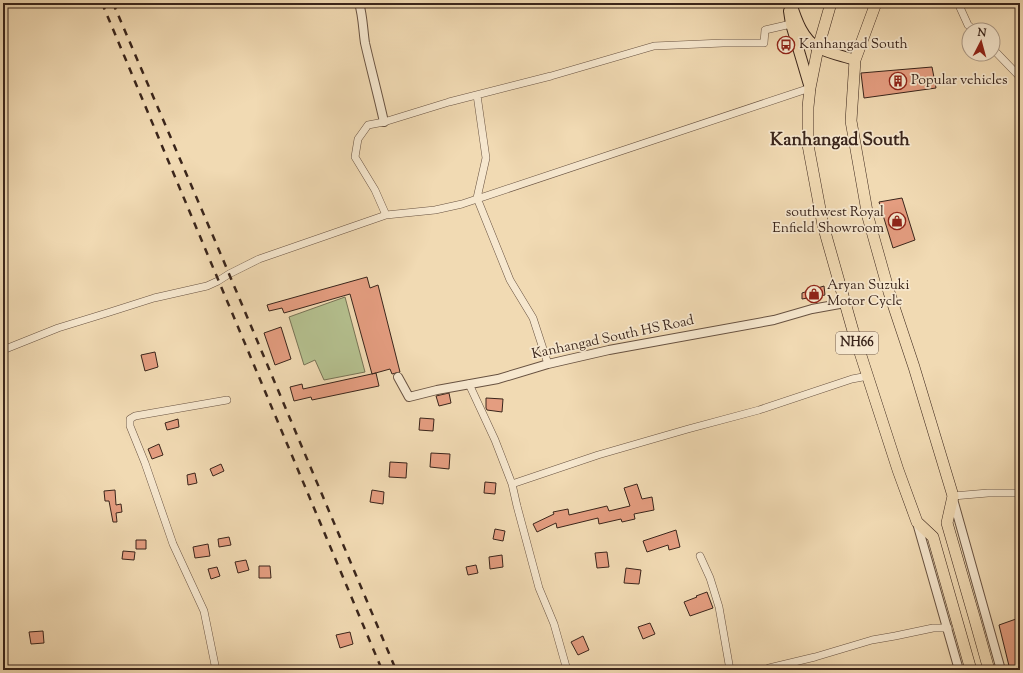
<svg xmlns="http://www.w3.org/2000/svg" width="1023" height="673" font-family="'Sorts Mill Goudy',serif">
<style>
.green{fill:#b5c190;stroke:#787356}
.building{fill:#e49d80;stroke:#3a251b}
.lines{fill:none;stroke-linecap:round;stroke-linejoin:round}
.minor-casing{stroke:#685241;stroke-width:8}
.tertiary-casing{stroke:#685241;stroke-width:10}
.primary-casing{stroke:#3a251b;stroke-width:12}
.trunk-casing{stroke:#3a251b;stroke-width:12}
.minor{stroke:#f6e7ce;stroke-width:7}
.tertiary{stroke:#f6e7ce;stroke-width:8}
.primary{stroke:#f1dab3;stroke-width:10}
.trunk{stroke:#f1dab3;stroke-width:11}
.rail{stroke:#3a251b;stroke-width:2.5;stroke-dasharray:7 7;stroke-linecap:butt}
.labels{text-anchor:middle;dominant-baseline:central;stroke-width:3.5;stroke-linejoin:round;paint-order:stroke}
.shield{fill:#f6e7ce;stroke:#725f51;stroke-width:1}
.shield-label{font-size:13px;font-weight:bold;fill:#3a251b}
.poi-label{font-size:14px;fill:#3a251b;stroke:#f6e7ce;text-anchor:start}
.street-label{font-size:14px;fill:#3a251b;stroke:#f6e7ce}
.district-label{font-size:18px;font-weight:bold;fill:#3a251b;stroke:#f6e7ce}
</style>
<rect width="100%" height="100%" fill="#f1dab3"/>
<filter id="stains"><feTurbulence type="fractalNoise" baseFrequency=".005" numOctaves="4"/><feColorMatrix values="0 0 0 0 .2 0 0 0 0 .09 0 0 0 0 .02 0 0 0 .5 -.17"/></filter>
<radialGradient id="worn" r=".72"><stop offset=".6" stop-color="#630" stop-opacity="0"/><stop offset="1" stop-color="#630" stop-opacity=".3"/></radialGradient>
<path class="green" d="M345 297 365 372 324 380 315 360 304 365 289 317Z"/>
<path class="building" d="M932 67 936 88 864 98 861 73Z
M902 198 915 240 893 248 879 202Z
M367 277 370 288 378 285 400 372 392 374 390 369 372 374 350 294 284 313 282 308 269 311 267 305Z
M824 286 825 295 802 299V293Z
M281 327 291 359 275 365 264 333Z
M155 352 158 367 145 371 141 355Z
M376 373 379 386 312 400 311 397 294 401 290 387 302 384 303 389Z
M449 393 451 403 439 406 436 396Z
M486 398 503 399 502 412 487 410 486 408Z
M420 418 434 419 433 431 419 430Z
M178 419 179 427 167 430 165 423Z
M159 444 163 455 152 459 148 449Z
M431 453 450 454 449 469 430 467Z
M390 462 407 463 406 478 389 477Z
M221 464 224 471 213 476 210 469Z
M195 473 197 483 188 485 187 475Z
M485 482 496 483 495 494 484 493Z
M637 484 642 499 652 497 654 510 634 514 635 519 622 522 621 519 599 524 598 518 557 528 556 523 537 532 533 524 554 514 553 512 568 509 569 515 607 506 609 511 630 506 624 488Z
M115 490 116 505 121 504 122 512 116 513 117 522H113L109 501H105L104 491Z
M372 490 384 492 383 504 370 502Z
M495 529 505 531 503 541 493 539Z
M676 530 680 547 669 550 668 545 647 552 643 541Z
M229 537 231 545 219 547 218 539Z
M136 540H146V549H136Z
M208 544 210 556 195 558 193 547Z
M123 551 135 552 134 560 122 559Z
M607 552 609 567 597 568 595 553Z
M502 555 503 567 490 569 489 557Z
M246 560 249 570 238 573 235 562Z
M476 565 478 573 468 575 466 567Z
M259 566H270L271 578H259Z
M217 567 220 576 211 579 208 569Z
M626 568 641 570 639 584 624 583Z
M707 592 713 608 690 616 684 602 697 597 696 596Z
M1016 619 1020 636V670H1010L999 625Z
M650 623 655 634 643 639 638 627Z
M43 631 44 643 31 644 29 632Z
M350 632 353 644 340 648 336 635Z
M583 636 589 650 578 655 571 642Z"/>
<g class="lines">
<defs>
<path id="minor" d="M958 3 968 25 974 30
M993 49 1020 77
M477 95 486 158 477 198 510 280 533 318 548 364
M386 215 435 210 462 204 810 88
M3 350 58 328 110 312 154 298 207 286 218 281 229 274 259 259 386 215 375 190 355 157 358 139 368 125 384 122 449 102 551 76 654 46 723 43H764L765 30 791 24
M469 384 495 440 512 484 517 506 539 588 554 624 567 670
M512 484 598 455 688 429 759 410 852 379 868 376
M953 496 988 493H1020
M700 556 710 578 719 607 730 670
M216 670 204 611 173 544 145 463 130 426V419L135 416 227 400
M769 670V668L815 657 872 640 895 636 933 628H948"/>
<path id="tertiary" d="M359 3C363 16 363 30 365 43 371 69 378 95 384 122
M398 377 409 397 437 390 498 379 548 364 609 350 774 320 812 309 845 303
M953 499 1001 670
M917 523 959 670"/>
<path id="primary" d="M791 3C796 19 803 40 819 48 830 54 844 56 855 60
M789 11 791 24 810 88"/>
<path id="trunk" d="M831 3 818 48 810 88 808 107V145L823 225 853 331 898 470 917 522 933 537 971 670
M876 3 855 60 851 121 868 217 889 292 914 367 953 496 947 523 975 620 989 670"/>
</defs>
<use href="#minor" class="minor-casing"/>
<use href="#tertiary" class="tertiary-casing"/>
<use href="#primary" class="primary-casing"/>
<use href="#trunk" class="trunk-casing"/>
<use href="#minor" class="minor"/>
<use href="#tertiary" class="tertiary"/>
<use href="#primary" class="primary"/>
<use href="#trunk" class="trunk"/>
<path class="rail" d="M102 3 382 670
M113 3 216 243 396 670"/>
</g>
<defs>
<symbol id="bus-ring" viewBox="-11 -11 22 22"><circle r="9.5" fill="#f6e7ce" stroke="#8f2418" stroke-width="1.5"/><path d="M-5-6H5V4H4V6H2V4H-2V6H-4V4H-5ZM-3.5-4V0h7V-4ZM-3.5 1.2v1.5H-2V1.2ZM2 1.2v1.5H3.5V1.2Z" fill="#8f2418"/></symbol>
<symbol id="building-ring" viewBox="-11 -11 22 22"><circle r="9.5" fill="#f6e7ce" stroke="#8f2418" stroke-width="1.5"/><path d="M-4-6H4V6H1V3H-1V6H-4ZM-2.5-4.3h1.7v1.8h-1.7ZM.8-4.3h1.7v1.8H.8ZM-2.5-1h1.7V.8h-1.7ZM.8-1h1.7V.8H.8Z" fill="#8f2418"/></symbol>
<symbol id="shop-ring" viewBox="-11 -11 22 22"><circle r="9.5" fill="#f6e7ce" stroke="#8f2418" stroke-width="1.5"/><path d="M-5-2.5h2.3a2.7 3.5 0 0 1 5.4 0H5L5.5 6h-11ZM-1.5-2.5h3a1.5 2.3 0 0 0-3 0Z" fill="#8f2418"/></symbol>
</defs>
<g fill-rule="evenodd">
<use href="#bus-ring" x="776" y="35" width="20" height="20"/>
<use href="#building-ring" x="888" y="71" width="20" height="20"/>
<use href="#shop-ring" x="887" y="211" width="20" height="20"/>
<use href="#shop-ring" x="804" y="284" width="20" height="20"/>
</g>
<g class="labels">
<rect class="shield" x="836" y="332" width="42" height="22" rx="3"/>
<g class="shield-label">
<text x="857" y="343">NH66</text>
</g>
<g class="poi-label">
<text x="799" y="45">Kanhangad South</text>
<text x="911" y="81">Popular vehicles</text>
<text x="884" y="213" text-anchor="end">southwest Royal<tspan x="884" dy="16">Enfield Showroom</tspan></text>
<text x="827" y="286">Aryan Suzuki<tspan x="827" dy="16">Motor Cycle</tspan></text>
</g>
<g class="street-label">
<text transform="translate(613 338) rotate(-12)">Kanhangad South HS Road</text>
</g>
<g class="district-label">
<text x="840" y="141">Kanhangad South</text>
</g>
</g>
<rect width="1023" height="673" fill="none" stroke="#f1dab3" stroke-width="16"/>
<rect x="4" y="4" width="1015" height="665" fill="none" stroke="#3a251b" stroke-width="2"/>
<rect x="8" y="8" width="1007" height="657" fill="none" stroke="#3a251b"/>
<g transform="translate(981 42) rotate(6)"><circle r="19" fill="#f6e7ce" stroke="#ab9986"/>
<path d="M0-3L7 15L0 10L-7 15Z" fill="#8f2418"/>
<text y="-6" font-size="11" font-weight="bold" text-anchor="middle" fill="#3a251b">N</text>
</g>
<rect width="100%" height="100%" filter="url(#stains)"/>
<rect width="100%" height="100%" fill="url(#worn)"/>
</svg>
